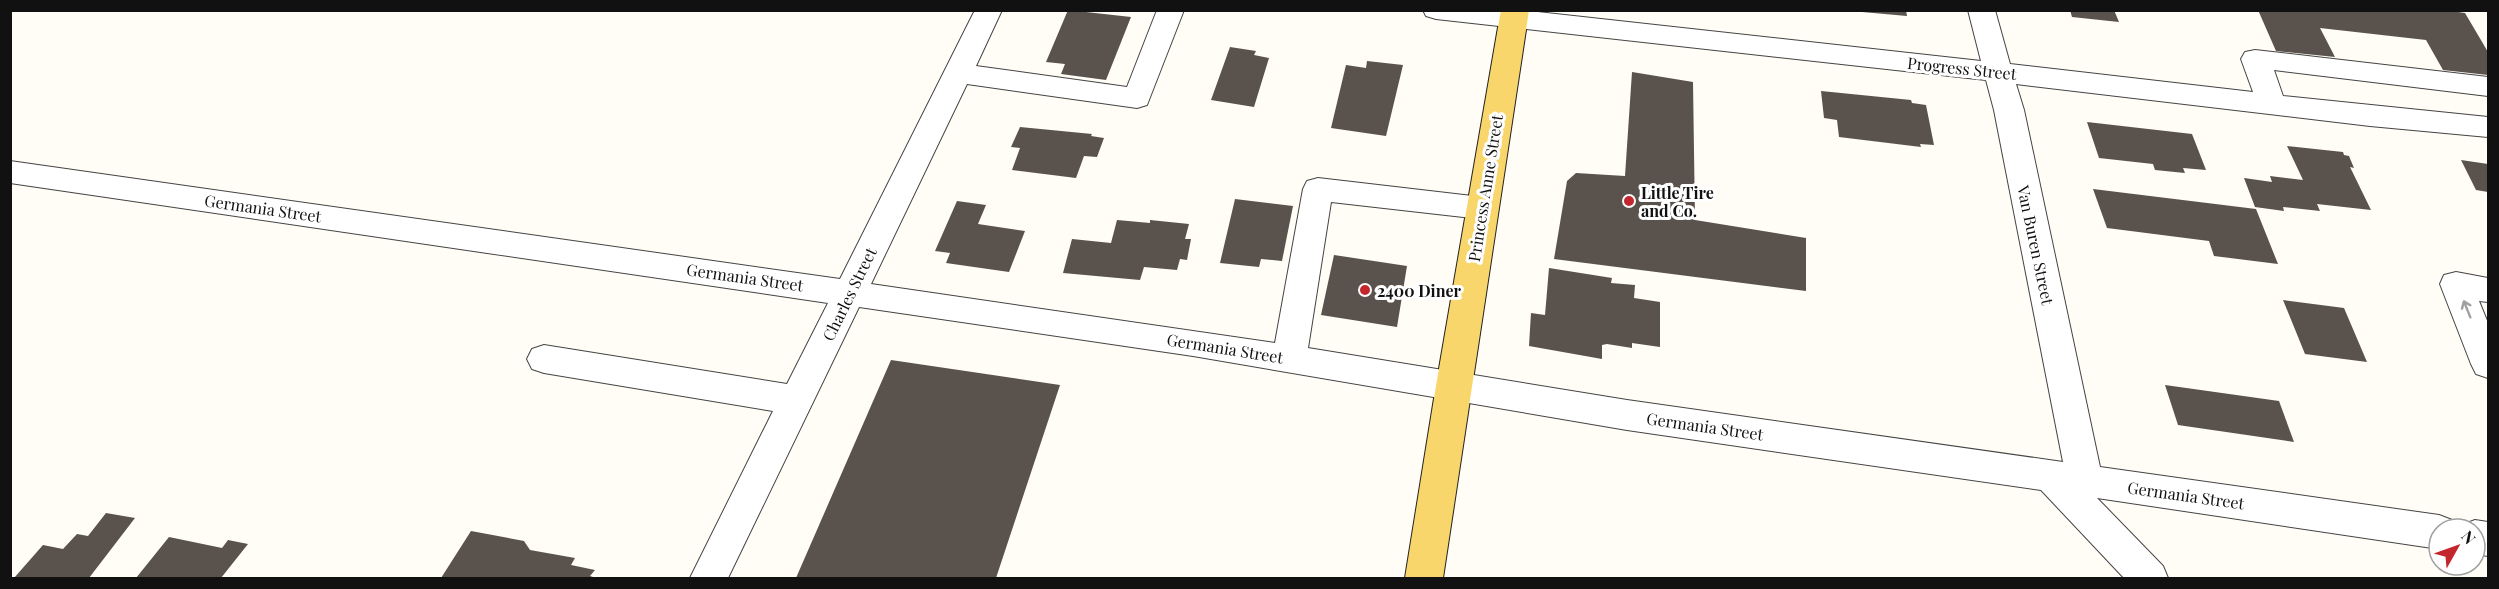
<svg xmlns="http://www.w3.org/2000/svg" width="2499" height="589" font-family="'Playfair Display',serif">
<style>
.building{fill:#5a524d}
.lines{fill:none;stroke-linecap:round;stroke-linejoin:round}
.minor-casing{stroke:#444;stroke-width:2}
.major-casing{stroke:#222;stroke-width:2}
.minor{fill:#fff;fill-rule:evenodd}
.major{fill:#f9d66b;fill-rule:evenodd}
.oneway{stroke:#a0a0a0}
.poi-dot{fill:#c4262e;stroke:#fff;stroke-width:2}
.labels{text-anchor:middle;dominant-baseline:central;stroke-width:6;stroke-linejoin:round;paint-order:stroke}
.street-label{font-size:16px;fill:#111;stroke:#fff}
.poi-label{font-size:16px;font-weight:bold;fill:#111;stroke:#fff;text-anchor:start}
</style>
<rect width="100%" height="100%" fill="#fffdf5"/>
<path class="building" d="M1068 10 1131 17 1106 80 1061 74 1065 64 1046 62Z
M1862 10H1906L1907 16 1862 12Z
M2070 10H2114L2119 22 2072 17Z
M2258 10H2445L2465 13 2488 52V75L2443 70 2426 40 2320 28 2335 57 2276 51Z
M1230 47 1256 51 1254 55 1269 58 1254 107 1211 100Z
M1367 61 1403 65 1386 136 1331 128 1346 65 1366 68Z
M1632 72 1693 82 1695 220 1806 238V291L1554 259 1567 181 1576 173 1625 176Z
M1821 91 1911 100 1912 103 1926 105 1934 145 1920 144 1921 147 1839 137 1837 120 1824 118Z
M2087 122 2192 134 2206 170 2183 168 2185 173 2155 170 2153 164 2099 158Z
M1020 127 1092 134 1091 136 1104 138 1097 157 1084 156 1076 178 1012 170 1020 148 1011 147Z
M2287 146 2343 152 2344 155 2349 156 2354 168 2350 167 2371 210 2317 204 2320 211 2283 207 2284 211 2255 207 2244 178 2272 182 2270 176 2303 180Z
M2461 160 2488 164V192L2476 190Z
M2093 189 2256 209 2278 264 2214 256 2209 241 2107 228Z
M1235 199 1293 206 1282 261 1261 259 1259 267 1220 263Z
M957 201 986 205 978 224 1025 231 1009 272 946 263 950 253 935 251Z
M1117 220 1150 223V220L1189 224 1185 239H1191L1187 260 1180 259 1177 270 1144 267 1140 280 1063 273 1072 239 1111 243Z
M1334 255 1407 266 1397 327 1321 315Z
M1549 268 1612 278 1611 283 1635 285 1634 298 1660 302V347L1632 343V348L1607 344 1602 345V359L1529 346 1531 313 1545 315Z
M2283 300 2344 308 2367 362 2305 354Z
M891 360 1060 385 996 578H796Z
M2165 385 2279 401 2294 442 2178 425Z
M106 513 135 518 89 578H14L43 545 63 549 77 534 88 536Z
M471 531 524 541 530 550 575 558 571 565 595 570 590 576 596 578H441Z
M169 537 222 548 228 540 248 544 221 578H136Z"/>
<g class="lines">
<defs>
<path id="minor" d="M975 10H1002L976 66 1127 87 1157 10H1184L1147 105 1137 108 967 84 871 284 1275 343 1303 189 1307 181 1318 178 1481 197 1492 200 1497 208 1492 216 1481 219 1331 202 1308 348 1627 400 2063 462 1994 110 1986 80 1436 19 1426 16 1423 10H1520L1981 61 1968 10H1995L2010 64 2253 92 2241 59 2245 52 2255 50 2488 77V96L2274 70 2283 96 2488 117V137L2370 126 2016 84 2024 110 2100 467 2439 515 2452 520 2456 529H2439V549L2097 498 2163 566 2168 578H2124L2041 490 1627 430 1193 356 859 307 728 578H690L773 411 544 373 532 369 527 359 532 349 544 345 787 384 828 303 10 183V161L840 279Z
M2456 272 2488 278V302L2479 301 2488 323V378L2476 374 2471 364 2440 284 2444 275Z
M2475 520 2488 522V556L2475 554V529H2460L2462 525Z"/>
<path id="major" d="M1501 10H1529L1443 578H1405L1436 386Z"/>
</defs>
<use href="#minor" class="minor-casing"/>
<use href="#major" class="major-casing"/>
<use href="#minor" class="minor"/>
<use href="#major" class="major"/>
</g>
<defs><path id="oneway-shaft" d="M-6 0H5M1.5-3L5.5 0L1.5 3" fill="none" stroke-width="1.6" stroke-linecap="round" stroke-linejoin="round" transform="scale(1.5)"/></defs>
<use class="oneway" href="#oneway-shaft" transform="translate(2467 309) rotate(-112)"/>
<g class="poi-dot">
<circle cx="1629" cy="201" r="6"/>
<circle cx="1365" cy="290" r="6"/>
</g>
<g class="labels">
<g class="street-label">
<text transform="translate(1962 68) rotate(6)">Progress Street</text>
<text transform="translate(1485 188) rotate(-81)">Princess Anne Street</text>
<text transform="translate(263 208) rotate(8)">Germania Street</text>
<text transform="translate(2036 245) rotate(78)">Van Buren Street</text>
<text transform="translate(745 277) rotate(8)">Germania Street</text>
<text transform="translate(849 294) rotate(-64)">Charles Street</text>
<text transform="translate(1225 348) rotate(9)">Germania Street</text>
<text transform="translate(1705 426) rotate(8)">Germania Street</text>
<text transform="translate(2186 495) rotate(8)">Germania Street</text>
</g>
<g class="poi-label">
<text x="1641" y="192">Little Tire<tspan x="1641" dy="18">and Co.</tspan></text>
<text x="1377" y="290">2400 Diner</text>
</g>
</g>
<rect width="2499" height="589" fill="none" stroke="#111111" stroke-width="24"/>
<g transform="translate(2457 547) rotate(50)"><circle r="28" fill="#ffffff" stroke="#a0a0a0" stroke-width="1.5"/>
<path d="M0-4.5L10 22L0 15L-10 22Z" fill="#c4262e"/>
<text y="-9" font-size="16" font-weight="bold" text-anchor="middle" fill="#111111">N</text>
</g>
</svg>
